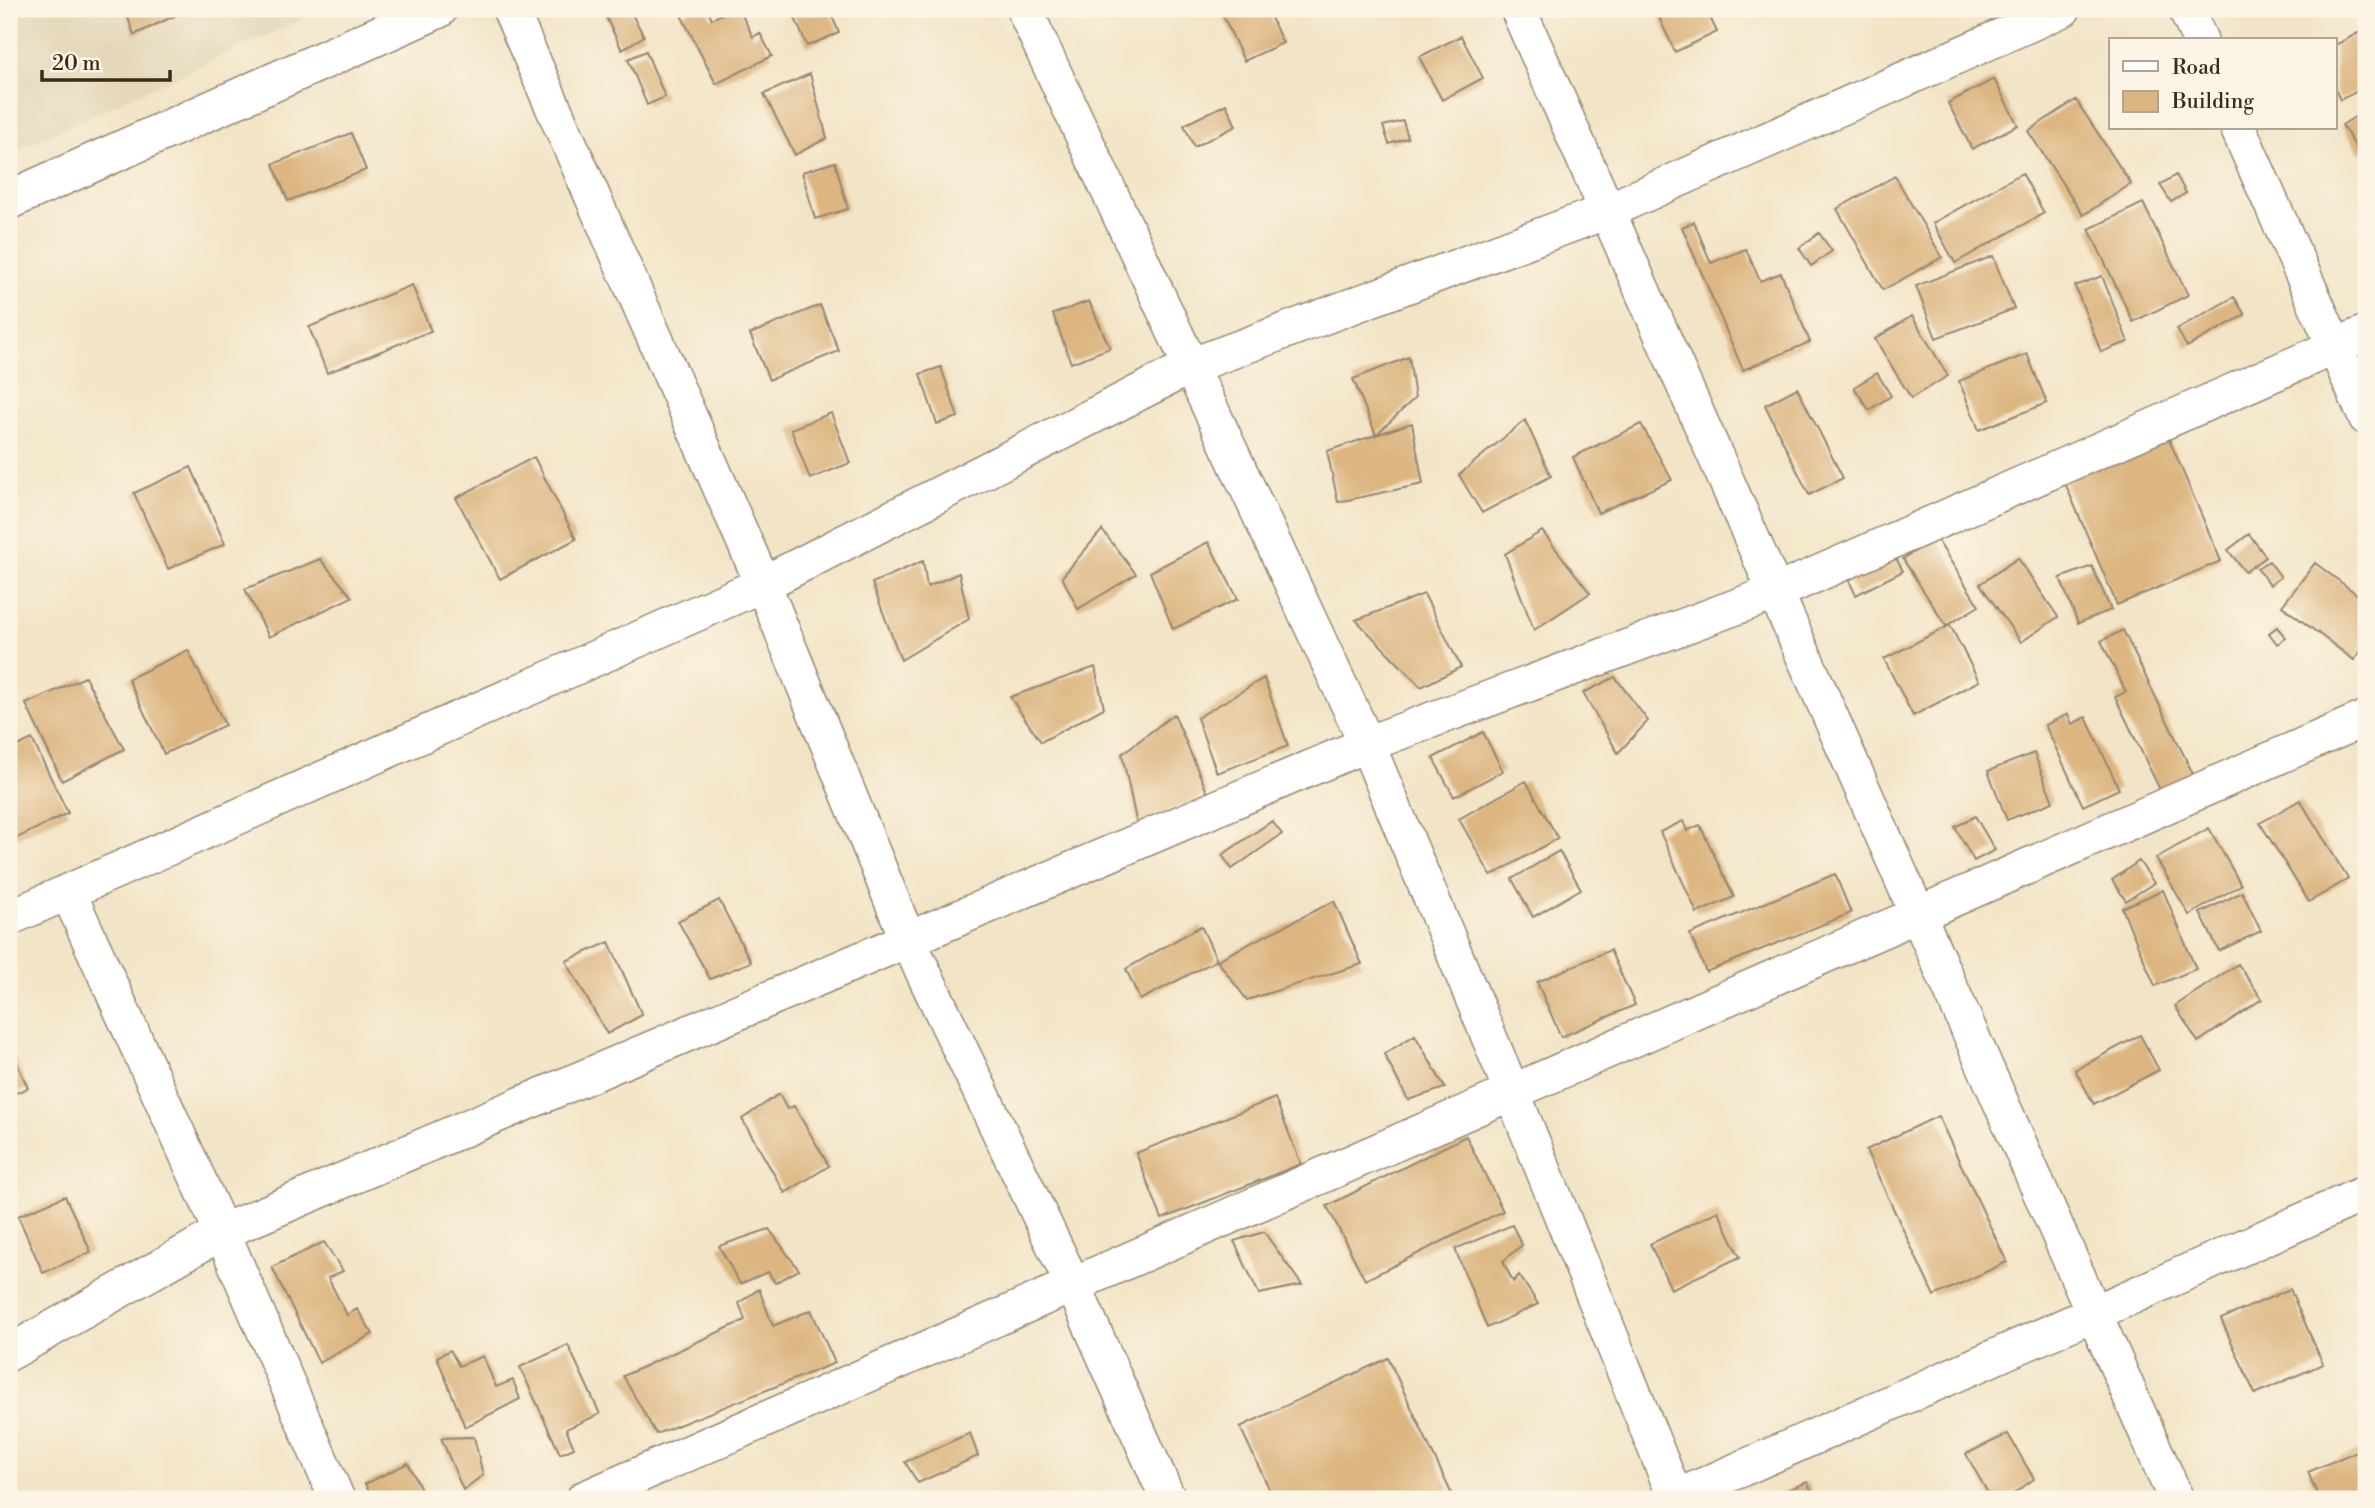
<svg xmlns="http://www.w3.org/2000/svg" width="2375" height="1508" font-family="'Libre Bodoni',serif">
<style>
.built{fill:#e3d6b7}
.building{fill:#dcb580}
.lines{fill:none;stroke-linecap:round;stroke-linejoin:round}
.minor-casing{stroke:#968772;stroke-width:38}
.tertiary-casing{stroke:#968772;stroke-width:41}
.minor{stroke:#fff;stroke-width:35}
.tertiary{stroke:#fff;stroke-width:38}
</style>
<rect width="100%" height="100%" fill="#fcf5e5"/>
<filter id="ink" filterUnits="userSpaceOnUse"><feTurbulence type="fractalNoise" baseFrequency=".0143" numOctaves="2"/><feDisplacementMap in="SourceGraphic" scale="14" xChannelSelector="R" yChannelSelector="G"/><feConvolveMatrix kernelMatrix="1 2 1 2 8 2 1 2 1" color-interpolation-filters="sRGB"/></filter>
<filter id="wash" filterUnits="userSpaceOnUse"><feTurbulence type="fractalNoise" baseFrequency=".00686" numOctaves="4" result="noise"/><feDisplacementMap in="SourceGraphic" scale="28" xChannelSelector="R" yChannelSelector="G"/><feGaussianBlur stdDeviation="1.57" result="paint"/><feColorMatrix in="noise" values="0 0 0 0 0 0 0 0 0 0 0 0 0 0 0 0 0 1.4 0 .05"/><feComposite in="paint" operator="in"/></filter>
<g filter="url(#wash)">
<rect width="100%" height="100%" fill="#f2e4c6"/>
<path class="built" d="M9 9H325L9 153Z"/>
<g id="blocks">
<path class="building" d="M125 9H189L134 35Z
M602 9H629L644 36 622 50Z
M693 9H707L712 19 732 9H739L753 37 760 33 772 56 716 84 681 15Z
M791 9H829L839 33 807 46Z
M1220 9H1267L1283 43 1244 61Z
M1655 9H1706L1717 32 1675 52Z
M2366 29V87L2340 100 2335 89V45Z
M1461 36 1483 78 1442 100 1419 57Z
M646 51 665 97 647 105 628 59Z
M810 74 827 138 795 155 764 94Z
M1994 79 2018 125 1972 149 1948 103Z
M2076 100 2131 184 2083 215 2028 131Z
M1226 104 1236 126 1194 147 1184 125Z
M2366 110V150L2360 154 2342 125Z
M1403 121 1408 138 1389 144 1383 126Z
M351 133 366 170 288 201 273 164Z
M835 162 848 209 815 219 802 172Z
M2022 173 2044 213 1955 263 1933 223Z
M2176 175 2186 193 2171 202 2160 185Z
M1895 176 1942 257 1883 290 1837 209Z
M2143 203 2188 295 2133 322 2089 229Z
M1694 222 1711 263 1746 249 1760 281 1781 273 1810 342 1743 370 1682 227Z
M1819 233 1832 251 1811 266 1799 248Z
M1993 256 2014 309 1936 338 1916 286Z
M2102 276 2128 342 2101 352 2075 286Z
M412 285 431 331 327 373 309 327Z
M2234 297 2245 315 2187 347 2177 329Z
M1089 301 1110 348 1071 363 1053 314Z
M820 305 839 351 769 380 750 334Z
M1912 316 1948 376 1911 398 1875 339Z
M2027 354 2047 403 1979 430 1959 381Z
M1409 357 1415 398 1376 435 1353 379Z
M941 367 958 417 937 424 920 374Z
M1877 373 1891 396 1869 410 1854 387Z
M1797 388 1843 478 1809 495 1765 405Z
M831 413 850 463 810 479 791 429Z
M1525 420 1551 476 1482 513 1459 475Z
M1412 423 1423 484 1338 502 1327 451Z
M1641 424 1672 480 1598 513 1573 457Z
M2166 432 2221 561 2117 605 2062 476Z
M534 457 576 539 500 579 456 498Z
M191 467 225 544 168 569 134 493Z
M1102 530 1136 574 1078 609 1062 577Z
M1542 531 1590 593 1534 630 1505 554Z
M2249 534 2266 557 2245 572 2228 550Z
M1936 538 1979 606 1946 626 1903 559Z
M1208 542 1238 599 1173 629 1150 572Z
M1894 554 1903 571 1856 595 1848 579Z
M2018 558 2058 617 2021 642 1980 584Z
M320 559 352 597 269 637 245 589Z
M923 561 927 587 959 573 969 619 901 660 872 583Z
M2269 561 2281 577 2270 585 2257 568Z
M2315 563 2366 601V644L2354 660 2282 606Z
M2092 566 2111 610 2078 623 2060 578Z
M1424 594 1461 667 1421 687 1356 620Z
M1950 625 1979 681 1913 716 1884 659Z
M2277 627 2286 638 2277 644 2269 633Z
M2123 630 2194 776 2161 792 2115 697 2126 692 2101 641Z
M188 650 225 725 164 754 128 679Z
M1095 667 1104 708 1041 742 1010 697Z
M85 677 124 749 62 781 26 704Z
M1615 677 1648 721 1618 753 1583 693Z
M1264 678 1288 746 1217 773 1197 718Z
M1174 714 1208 794 1137 825 1122 754Z
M2068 714 2072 724 2086 717 2119 789 2083 806 2045 725Z
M1483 732 1503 771 1454 797 1433 758Z
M32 739 68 813 9 842V750Z
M2034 753 2053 802 2007 820 1988 771Z
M1526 781 1558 838 1491 876 1459 819Z
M2300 800 2348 879 2309 902 2260 823Z
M1975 816 1995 850 1974 861 1955 827Z
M1272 821 1282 834 1232 869 1222 855Z
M1683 821 1687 831 1700 825 1734 897 1697 913 1660 832Z
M2209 828 2241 885 2189 915 2156 858Z
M1559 851 1581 889 1533 917 1512 879Z
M2139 861 2154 883 2126 901 2112 880Z
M1835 874 1851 913 1706 972 1690 934Z
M2163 890 2196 969 2155 986 2122 908Z
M2242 892 2261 931 2219 951 2200 913Z
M719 900 751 962 710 979 678 921Z
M1334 901 1362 964 1247 1000 1217 960Z
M1201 926 1217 960 1140 1000 1126 969Z
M609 942 642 1015 607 1034 566 961Z
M1610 950 1635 1005 1561 1037 1537 982Z
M2238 964 2262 999 2198 1042 2175 1006Z
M1415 1035 1445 1088 1408 1100 1384 1054Z
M2140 1035 2159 1070 2094 1104 2075 1070Z
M9 1045 28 1088 9 1096Z
M779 1094 787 1109 794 1106 829 1166 785 1193 742 1119Z
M1275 1098 1301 1164 1162 1219 1136 1153Z
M1938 1116 2007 1262 1934 1296 1866 1150Z
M1466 1136 1503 1211 1365 1280 1327 1206Z
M65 1196 91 1252 43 1273 18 1216Z
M1718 1211 1740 1257 1671 1289 1650 1244Z
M1512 1225 1522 1245 1503 1261 1513 1282 1519 1275 1538 1304 1487 1328 1455 1249Z
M769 1229 799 1270 775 1283 768 1272 740 1284 719 1246Z
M1264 1232 1302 1285 1259 1294 1234 1241Z
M324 1242 343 1271 328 1278 347 1315 357 1309 373 1334 319 1363 272 1267Z
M759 1289 773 1326 811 1310 835 1363 656 1434 623 1376 745 1320 739 1303Z
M2290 1289 2323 1364 2255 1394 2221 1319Z
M568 1345 600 1414 566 1429 574 1448 560 1454 520 1367Z
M450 1350 459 1366 483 1356 496 1387 513 1380 520 1399 465 1427 437 1357Z
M1388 1358 1454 1499H1274L1240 1427Z
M970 1433 978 1456 918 1483 905 1462Z
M2008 1434 2034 1479 2006 1499H1991L1966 1454Z
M474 1437 483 1475 463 1490 441 1438Z
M2364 1448 2366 1454V1499H2319L2308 1472Z
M408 1463 426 1499H373L365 1484Z
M1807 1482 1816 1499H1771L1770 1497Z"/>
</g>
</g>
<g filter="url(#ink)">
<use href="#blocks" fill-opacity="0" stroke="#968772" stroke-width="2"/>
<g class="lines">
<defs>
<path id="minor" d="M510 9 763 584 908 940 1073 1285 1168 1499
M1024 9 1367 744 1512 1092 1676 1499
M1518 9 2176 1499
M2186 9 2200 40
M2238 128 2366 417
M68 892 222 1232 337 1499
M9 918 763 584 1191 366 1607 211 2063 9
M9 1353 222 1232 1367 744 1776 592 2366 333
M584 1499 2366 718
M1673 1499 2366 1193"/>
<path id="tertiary" d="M9 200 438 9"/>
</defs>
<use href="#minor" class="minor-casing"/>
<use href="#tertiary" class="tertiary-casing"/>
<use href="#minor" class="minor"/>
<use href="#tertiary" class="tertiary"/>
</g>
</g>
<rect width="2375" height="1508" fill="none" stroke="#fcf5e5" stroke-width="35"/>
<rect x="2109" y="38" width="228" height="91" fill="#fcf5e5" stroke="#afa495" stroke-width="2"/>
<rect x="2123" y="61" width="35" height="10" fill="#ffffff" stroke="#afa495" stroke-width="2"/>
<text x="2172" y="74" font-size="21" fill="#3b2a1e">Road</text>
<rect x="2123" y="91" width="35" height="21" fill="#dcb580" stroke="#afa495" stroke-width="2"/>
<text x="2172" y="108" font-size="21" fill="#3b2a1e">Building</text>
<path d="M42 70v10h128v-10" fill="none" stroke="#3b2a1e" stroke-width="3.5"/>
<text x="52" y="70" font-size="21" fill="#3b2a1e" stroke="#fcf5e5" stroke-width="5" paint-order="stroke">20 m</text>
</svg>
